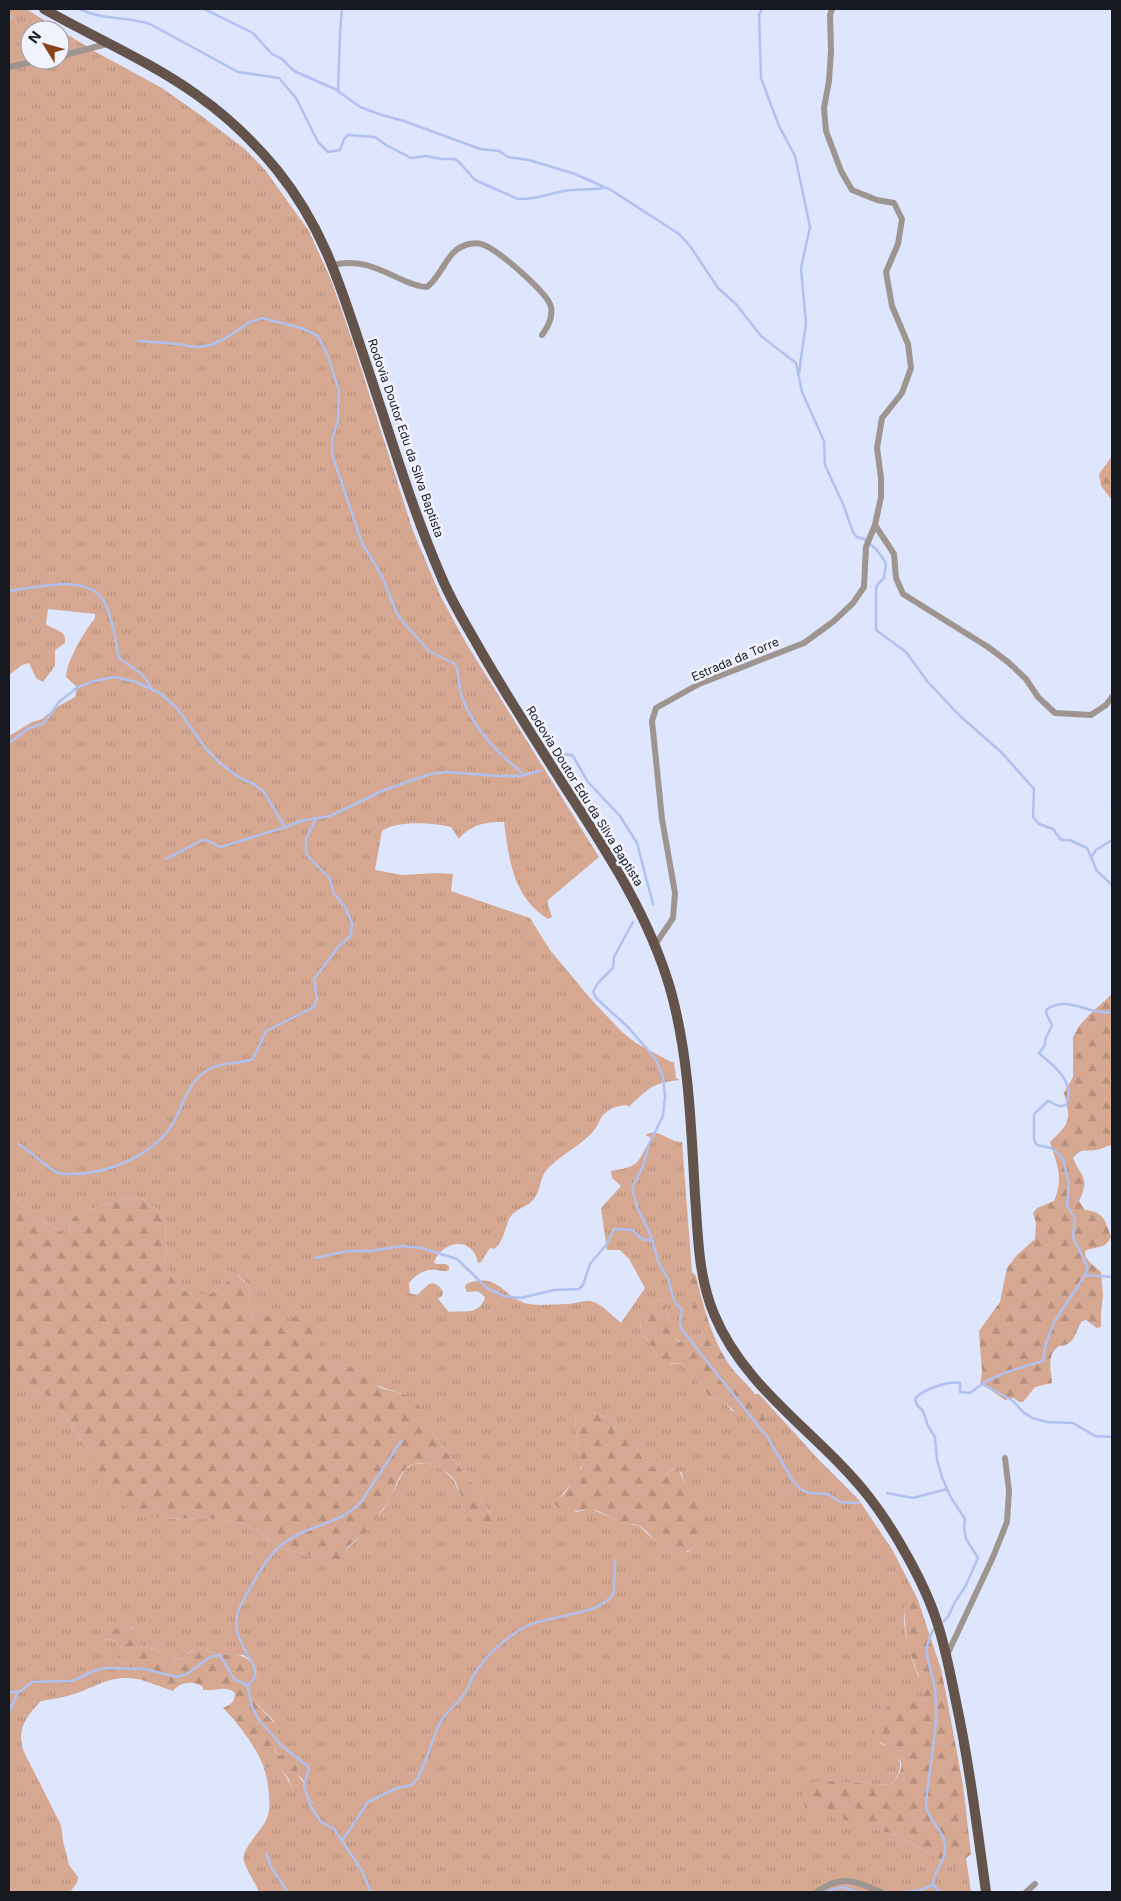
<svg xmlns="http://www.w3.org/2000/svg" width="1121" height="1901" font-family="Inter,sans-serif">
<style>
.grass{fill:url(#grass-tufts);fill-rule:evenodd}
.forest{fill:url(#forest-firs)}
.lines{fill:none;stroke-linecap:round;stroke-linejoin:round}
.stream{stroke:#b0c1ef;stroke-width:2.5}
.street{stroke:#9f9590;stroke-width:6}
.primary{stroke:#64534a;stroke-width:10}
.labels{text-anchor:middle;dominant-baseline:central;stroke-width:5;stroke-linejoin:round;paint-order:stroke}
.street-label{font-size:12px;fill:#171921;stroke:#f0f3fc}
</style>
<defs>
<pattern id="grass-tufts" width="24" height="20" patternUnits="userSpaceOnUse" patternTransform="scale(1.25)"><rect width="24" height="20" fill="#d6a891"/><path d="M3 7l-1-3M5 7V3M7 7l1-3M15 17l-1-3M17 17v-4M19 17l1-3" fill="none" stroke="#b7907d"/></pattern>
<pattern id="forest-firs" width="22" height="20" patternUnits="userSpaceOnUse" patternTransform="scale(1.25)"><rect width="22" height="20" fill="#d6a891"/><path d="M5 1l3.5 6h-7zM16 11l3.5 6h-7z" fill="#b7907d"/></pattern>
</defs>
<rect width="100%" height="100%" fill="#dde6fc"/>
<path class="grass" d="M9 9H26L94 51 162 88 203 117 246 150 265 170 309 231 331 280 351 337 413 531 441 597 466 643 599 857 548 900V905L552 917 548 919C513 897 509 860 504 822 486 822 471 824 459 839L451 827C434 823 397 820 382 831L375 870 402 875 436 873 453 874 451 891 530 918 550 950 590 998 621 1031 636 1043 671 1062H674L676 1078 680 1080C653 1083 648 1088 629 1107L626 1105C619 1106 613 1107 608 1111 601 1115 600 1120 597 1126 585 1145 559 1154 545 1172 539 1181 541 1191 533 1200 527 1207 513 1210 509 1219 505 1228 503 1243 494 1249L490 1248 481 1262 478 1263C473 1236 443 1240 434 1262L436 1264H446L449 1266V1270C444 1272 442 1271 437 1270 425 1268 416 1275 409 1283L410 1293 417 1295C427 1287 432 1275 443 1292L442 1296 438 1299 449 1312C465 1310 478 1316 485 1298 480 1290 475 1291 467 1292L465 1287 466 1284C501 1271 502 1299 529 1304 541 1306 555 1304 567 1304 575 1304 585 1299 594 1302 604 1306 612 1316 621 1323L645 1288 629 1259 620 1250H607L601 1208 621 1186 612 1178 611 1171C640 1166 636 1165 650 1140V1137L645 1135C658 1127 669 1142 682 1142L692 1272 690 1274 702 1334 685 1342H680L672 1334 663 1300 654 1301 647 1309 642 1318 640 1325 641 1330 657 1356 671 1364H682L710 1397 726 1403 731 1410 748 1418 751 1424 757 1397 755 1394H759L818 1459 859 1500 893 1551 915 1594H909C897 1616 909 1653 918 1675 921 1682 922 1690 925 1697L923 1700 896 1703 886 1708 884 1722 878 1728 881 1744C902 1753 907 1767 890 1785L819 1781 804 1807 899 1836 938 1859 941 1866 960 1863 966 1858 971 1892H259C255 1882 247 1871 244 1861 240 1849 263 1830 267 1818 272 1805 268 1781 264 1768L271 1766C288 1770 284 1777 293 1788 297 1794 306 1799 313 1803L309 1787 297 1773V1757L277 1754 274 1748 279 1733 273 1720 251 1698 249 1693 258 1671 253 1663 244 1655 216 1654 203 1649 192 1650 181 1659 174 1660 162 1655 155 1649 143 1647 135 1637 131 1627 106 1639 112 1640 118 1645V1658L136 1671 142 1680C110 1673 99 1687 71 1695 61 1698 51 1699 41 1701 26 1717 17 1728 23 1750L61 1825 63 1841 69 1865 78 1877 77 1883 70 1892H9V1363L31 1388 54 1399 93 1457 164 1519 208 1518 244 1524 255 1529 281 1548 317 1557 329 1565 360 1537 384 1509 405 1469 414 1464 426 1463 440 1467 453 1479 462 1498 492 1517 470 1480 434 1435 407 1395C387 1389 365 1384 353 1365 340 1375 329 1369 319 1359V1342L303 1315 293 1318 287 1331 284 1332 264 1317 259 1318H254L250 1310 249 1286 238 1275 210 1294H192L183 1290 176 1282 170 1274 164 1260 167 1254 165 1242 166 1223 161 1213 141 1198 135 1197 102 1205 73 1217 68 1230 63 1233 34 1215 9 1194V736L32 722 42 719 55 708 75 697 77 687 66 677C67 660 84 632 95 618V614L48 609 46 624C54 631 67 629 65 643L55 650V666L43 682 36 678 29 663 22 665 9 675ZM30 30H60V60H30ZM588 1410 614 1421 615 1432 618 1433 636 1447 643 1459 663 1475 673 1469 682 1473 696 1545 688 1552 663 1548 638 1525 625 1524 591 1509 576 1512 557 1500 572 1483 583 1464 578 1453 575 1416Z"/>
<path class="forest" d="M1112 456V500L1101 486 1099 474Z
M1112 994V1145C1107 1146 1101 1149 1096 1150 1085 1152 1082 1147 1073 1158 1082 1179 1090 1177 1079 1201L1085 1210C1104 1212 1105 1220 1111 1237 1104 1251 1097 1245 1085 1251 1084 1260 1095 1266 1101 1272L1103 1296 1101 1312V1327L1097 1328 1086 1320 1082 1321C1074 1333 1076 1345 1059 1346 1046 1355 1051 1369 1052 1383L1035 1387 1023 1402H1019L1014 1398 1005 1400 986 1387 980 1385 982 1372 979 1331 1000 1302 1007 1268 1017 1255 1035 1239 1036 1223 1033 1213 1037 1208 1054 1201C1064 1177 1057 1165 1050 1142 1071 1122 1071 1120 1064 1093L1073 1077V1037L1080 1025 1089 1015Z
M9 1194 34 1215 63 1233 68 1230 73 1217 102 1205 135 1197 141 1198 161 1213 166 1223 165 1242 167 1254 164 1260 170 1274 183 1290 192 1294H210L239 1274 238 1276 249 1286 250 1310 254 1318H259L270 1315 280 1322 284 1332 287 1331C288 1326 289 1321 294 1317 302 1311 314 1318 317 1326 320 1336 319 1348 319 1358 329 1369 340 1375 353 1365L357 1371 381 1388 407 1395 414 1400 420 1407 434 1435 470 1480 492 1517 491 1525C469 1538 462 1490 453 1478 445 1470 434 1463 423 1463 417 1463 410 1464 405 1469 397 1478 392 1498 383 1509 377 1518 369 1528 361 1536 357 1540 351 1543 347 1548 342 1555 342 1562 336 1568L329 1565 317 1557 281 1548 255 1529 244 1524 208 1518 164 1519 129 1509 102 1489 97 1481 93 1457 54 1399 31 1388 9 1363Z
M692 1272 696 1276C703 1305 711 1337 728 1363 737 1377 752 1387 760 1401 765 1409 770 1426 762 1433L753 1429 748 1418 738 1415 726 1403 710 1397 682 1364 665 1363 657 1356 641 1330C638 1319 646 1308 654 1301L664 1300C665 1311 672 1335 679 1342H685L702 1334 694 1310 690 1273Z
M588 1410 614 1421 615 1432 629 1436 643 1459 663 1475 674 1469C682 1471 681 1476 684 1483L696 1485C704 1501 712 1519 702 1536 694 1552 678 1559 662 1547 654 1541 649 1532 640 1526 635 1523 631 1525 625 1524 617 1522 607 1515 598 1511 582 1506 564 1520 553 1501 567 1496 572 1482 576 1470L581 1469 583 1464 578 1453 575 1416 580 1411Z
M909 1594H915L918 1600 941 1669 947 1699 963 1785 971 1854C961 1862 954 1871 941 1866L938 1859 899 1836 805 1808 802 1797 804 1786 819 1781H829L890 1785C922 1753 876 1752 875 1730L884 1722C885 1718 883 1714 885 1710 891 1699 912 1701 923 1700L925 1697 918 1686 919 1676 907 1645 904 1610 905 1601Z
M127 1625C133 1628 138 1640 143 1647L155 1649 162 1655 174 1660 181 1659 199 1645C219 1665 240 1641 258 1671L249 1693 251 1698 278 1727 279 1733 274 1749 277 1754 281 1755 288 1750 297 1757C295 1785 306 1780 322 1799L321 1803C310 1803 300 1797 293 1788 290 1785 290 1781 288 1778 283 1768 273 1765 264 1768 259 1751 236 1720 223 1708 230 1705 235 1702 235 1693 226 1685 215 1691 203 1690V1687C193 1680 180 1682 173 1691L142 1680 136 1671 118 1658V1645L112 1640 104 1638V1633Z"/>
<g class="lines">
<path class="stream" d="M79 9C105 21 126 16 150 24L238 72 279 78 296 98 318 142 328 152 340 150 344 139 348 135 375 137 386 145 411 158 426 156 442 159H454L458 161 475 180 518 199C534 200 548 194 564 191 577 189 590 190 603 188
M204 9 253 33 272 54 282 59 294 71 335 89 360 107 382 115 404 121 480 149 499 151 508 157 529 160 575 174 611 190 679 234 690 246 718 288 736 304 761 336 796 363 802 392 824 441 825 465 843 504 853 532 857 537 864 539 876 549 886 563 884 578 877 585 876 589V630L906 652 927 681 960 716 1002 753 1034 789 1033 817 1039 824 1053 829 1061 840H1070L1087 848 1097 871 1112 885
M762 9 759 15 761 78 779 126 795 156 810 227 801 268 806 323 799 373
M9 20 11 16
M338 90 340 34 342 9
M138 341 168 343 197 347 211 345 226 338 250 322 262 318 301 328 318 336 328 356 339 391 338 420 332 440V454L362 543 382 576 397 614 404 623 429 651 455 664C460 673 458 684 461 694 472 727 499 755 525 775
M9 591C35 588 83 574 102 598 107 605 110 615 112 624 116 635 116 647 119 658 132 668 143 671 150 686
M9 743 28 729 44 723 59 702 78 687 94 681 115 677 136 682 160 693 176 707 207 750 220 763 240 778 254 784 264 792 284 826
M557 760 566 754 573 756 588 782 620 816 637 843 653 904
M1112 798V805
M1092 856 1096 850 1112 840
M166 859 202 840C210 839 214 846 221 847L289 826 300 821 330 816 384 790 430 774 446 772 499 776H520L540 771
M633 922 614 957 613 968 598 983 593 992 597 999 627 1026 655 1058 663 1077 665 1096 663 1116 649 1144 643 1166 632 1188 637 1207 651 1236 658 1261 669 1281 673 1298 676 1304 682 1309 680 1322 682 1330 768 1438 793 1481 799 1488 809 1493 828 1494 840 1502 859 1503
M18 1144C32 1151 46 1168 58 1173 63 1174 69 1174 73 1174 108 1174 153 1155 172 1125 183 1107 187 1083 206 1071 220 1061 238 1065 253 1059L266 1031 314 1007 317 999 314 979 339 946 351 935 352 923 345 907 333 892 330 879 306 854V839L316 819
M315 1258 348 1251H371L402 1246 422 1248 457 1259 487 1288 504 1296 521 1298 554 1290 579 1289 583 1285 590 1264 606 1245 614 1229 632 1230 642 1239 653 1241
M1085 1275 1112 1277
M983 1384 1013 1401 1023 1412 1032 1418 1047 1422 1073 1423 1095 1436 1112 1437
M887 1493 913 1498 947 1489
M944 1621 948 1617 955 1602 965 1587 978 1558 966 1539 964 1528 965 1519 950 1496 942 1477 937 1460 935 1437 928 1426 923 1411 917 1405 915 1399C922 1389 949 1381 960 1383V1392L970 1393 985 1382 1004 1373 1043 1361 1046 1343 1054 1322 1084 1277 1088 1268 1073 1237 1075 1219 1067 1205 1069 1183 1063 1159 1059 1154 1051 1148 1037 1145 1034 1140V1114L1048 1101C1052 1102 1058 1107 1062 1106 1067 1106 1068 1101 1068 1097 1071 1077 1052 1065 1039 1053L1045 1045V1040L1052 1025 1047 1015 1046 1010C1067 994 1090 1016 1112 1012
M247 1686C251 1683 255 1679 255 1673 256 1669 252 1663 250 1659 241 1643 231 1627 239 1609 248 1591 265 1558 281 1545 289 1539 299 1534 308 1530 328 1522 346 1518 361 1502L401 1441
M9 1693 21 1691 32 1682 72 1681 94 1671 105 1668 145 1669 177 1677 187 1674 210 1657 220 1655 234 1679 247 1685 252 1707 259 1720 282 1746 309 1767 304 1786 311 1807 321 1822 334 1829 361 1869 371 1892
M9 1712 18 1692
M342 1841 368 1802 397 1788 412 1785 417 1779C427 1762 431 1741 440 1723 445 1712 455 1706 462 1697 469 1689 471 1678 477 1670 489 1653 507 1637 525 1627 545 1615 606 1616 614 1591L615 1561
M266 1853 271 1867 288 1892
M933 1885C933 1869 947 1862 945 1844 943 1829 928 1821 926 1806 928 1768 940 1727 935 1690 932 1662 918 1655 935 1627
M933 1885 940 1892
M824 1892 843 1887 857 1892
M905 1892 921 1890 933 1885"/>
<path class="street" d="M60 56 107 44
M9 67 41 60
M333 265C361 258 380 270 405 281 412 284 420 287 427 287 444 274 446 249 469 244 474 243 480 243 484 245 499 251 548 293 551 307 553 318 548 327 542 335
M875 525 894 554 896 578 903 594 988 647 1008 662 1026 679 1038 697 1055 713 1091 715 1106 705 1112 697
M655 945 673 918 675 893 662 819 652 721 656 708 699 684 804 643 834 621 853 603 864 587 866 547 875 525 881 497V478L877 448 882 418 902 393 911 368 908 344 892 306 886 272 898 244 902 219 894 203 877 200 852 190 841 171 826 131 824 108 829 81 831 51 830 15 832 9
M947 1655 993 1557 1007 1522 1009 1491 1005 1458
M817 1892C841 1874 855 1881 881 1892
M1026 1892 1035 1884"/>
<path class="primary" d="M44 9C95 38 149 61 197 95 227 116 254 142 277 170 322 226 339 281 361 348 387 424 409 502 441 576 452 603 468 628 482 653 508 698 536 741 563 784 605 849 648 913 670 988 689 1055 691 1126 695 1195 698 1235 698 1276 714 1314 745 1390 820 1434 869 1497 894 1529 925 1584 937 1622 945 1646 950 1672 955 1697 969 1761 977 1827 986 1892"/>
</g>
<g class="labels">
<g class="street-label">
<text transform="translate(406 438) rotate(71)">Rodovia Doutor Edu da Silva Baptista</text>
<text transform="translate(735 659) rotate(-23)">Estrada da Torre</text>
<text transform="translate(585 796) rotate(58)">Rodovia Doutor Edu da Silva Baptista</text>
</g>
</g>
<rect width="1121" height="1901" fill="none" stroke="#171921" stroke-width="20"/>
<g transform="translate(45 45) rotate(307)"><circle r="24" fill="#f0f3fc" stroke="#999ca4"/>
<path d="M0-4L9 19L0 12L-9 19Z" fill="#89441a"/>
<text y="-8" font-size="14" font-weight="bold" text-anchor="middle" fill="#171921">N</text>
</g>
</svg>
